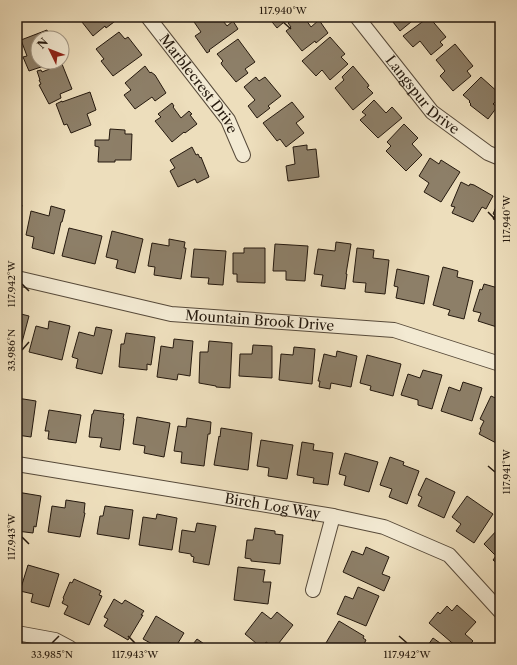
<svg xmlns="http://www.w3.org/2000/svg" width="517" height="665" font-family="'Libre Caslon Text',serif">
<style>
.building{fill:#8d7f68;stroke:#25190e}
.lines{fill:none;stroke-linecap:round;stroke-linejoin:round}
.minor-casing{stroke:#574a3a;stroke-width:16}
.minor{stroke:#f3ead3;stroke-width:14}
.ticks{fill:none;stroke:#25190e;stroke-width:1.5}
.labels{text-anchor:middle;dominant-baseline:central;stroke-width:3;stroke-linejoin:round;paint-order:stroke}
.street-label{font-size:14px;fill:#25190e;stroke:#f3ead3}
.neatline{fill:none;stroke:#25190e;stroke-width:1.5}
.ticks-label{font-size:10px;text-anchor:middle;fill:#25190e}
</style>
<rect width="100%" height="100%" fill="#eddebc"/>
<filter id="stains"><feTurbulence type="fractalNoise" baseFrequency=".005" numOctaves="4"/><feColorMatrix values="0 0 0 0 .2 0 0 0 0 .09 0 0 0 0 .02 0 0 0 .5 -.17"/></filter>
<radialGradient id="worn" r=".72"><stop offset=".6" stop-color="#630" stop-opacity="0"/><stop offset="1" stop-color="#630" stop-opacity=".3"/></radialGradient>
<path class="building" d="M78 17H117L118 19 106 28 105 26 93 36Z
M195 17H220L227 26 233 21 238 29 209 50 210 51 207 53 195 36 201 32 192 19Z
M268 17H290L277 28Z
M296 17H304L311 27 319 20 328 33 316 43 315 41 302 51 286 31 291 27 288 23Z
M389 17H417L400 31Z
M429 17 446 37 440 42 443 45 431 55 420 41 413 47 403 36Z
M47 30 50 38H38V62H50L43 64 44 66 29 71 23 57 27 56 21 40Z
M119 32 125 39 128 37 142 55 113 76 101 61 104 59 96 49Z
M330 37 345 54 341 57 348 64 330 80 322 70 316 76 302 61Z
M238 39 255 62 245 69 248 73 236 82 222 65 221 63 223 61 217 54Z
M455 44 473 66 467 71 471 76 453 91 440 76 445 71 436 60Z
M62 64 72 89 60 94 61 98 49 104 39 85 41 84 39 80H40L37 71 41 70 42 72Z
M145 66 150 73 151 72 155 75 166 93 155 101 152 97 135 109 124 95 131 90 125 83Z
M353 66 368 84 369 86 367 87 373 93 353 110 335 88 344 80 342 77Z
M256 77 259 81 265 77 281 96 268 106 270 108 257 118 248 106 255 100 244 87Z
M481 77 500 94V97L493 104 497 107 488 119 470 105 471 104 469 102 470 101 463 95Z
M90 92 96 110 87 114 91 125 71 133 67 124 64 125 56 104 62 101V102Z
M374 100 386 113 392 107 402 118 378 138 360 120 366 115 362 112Z
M292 102 304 117 296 123 304 133 286 147 280 139 277 141 263 123Z
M172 103 174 106 173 107 181 118 189 111 192 114 190 115 197 124 185 133 184 132 172 142 155 121 161 117 158 114Z
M404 124 418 138 412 144 422 155 406 171 386 151 391 146 387 142Z
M110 129 125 130V134H132L131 160H115V162H98L99 147 95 146V140H109Z
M307 145V150L316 149 319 177 288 181 286 166 295 164 293 147Z
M192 147 196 155 198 154 200 158 201 157 209 177 197 183 195 179 178 187 170 171 175 168 170 160Z
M430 158 439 164 441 160 460 172 441 202 424 192 429 183 419 176Z
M461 182 469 186 470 184 474 185 493 196 486 209 482 207 473 222 452 213 455 207 451 206Z
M500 198V222L493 219 495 215 493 214Z
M17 204 22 205 17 229Z
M51 206 65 210 62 222H61L54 254 32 248 34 237 26 235 31 211 49 216Z
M69 228 102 236 95 264 62 256Z
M112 231 143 239 135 273 116 268 118 260 106 257Z
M169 239 185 242 184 248H186L181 279 154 275 155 267 148 266 152 243 169 246Z
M336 242 351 244 346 274H347L345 289 321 286 323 275 314 274 318 249 335 251Z
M275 244 308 246 305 281 286 280V271H273Z
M244 248H265V283L237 282V274H233V253H244Z
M357 248 374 250 373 258 389 260 385 294 365 292 366 283 353 282Z
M194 249 226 251 223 285 208 284 209 278 191 277Z
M443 267 458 271 457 277 473 281 464 319 448 315 450 310 433 305Z
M397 269 429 276 424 304 396 298 398 287 394 286Z
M484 284 498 288V287L500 288V328L478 321 481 313 473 311 480 289 482 290Z
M17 313 29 316 21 346 17 344Z
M49 321 70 326 62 360 29 352 36 326 48 329Z
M96 327 112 330 102 374 76 368 78 359 72 357 79 332 94 336Z
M126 333 155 337 151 365 147 364V370L119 367 121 344H124Z
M174 339 193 341 190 376 178 374 177 380 157 377 161 346 173 348Z
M209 341 232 343 230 388 216 387V386L199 383 200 352H208Z
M253 345 272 346V378L239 376 240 354H252Z
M294 347 315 349 312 384 279 380 281 354 293 355Z
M337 351 357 356 351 387 331 383 330 389 319 387 320 381H318L324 354 336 357Z
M367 355 401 364 393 396 370 390 371 386 360 383Z
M423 370 442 375 432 409 418 405V400L401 395 408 374 420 378Z
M463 382 482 388 472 421 441 411 449 387 460 391Z
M491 396 500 400V445L479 434 481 430 480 429 484 421 480 419Z
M17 398 36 401 31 437 17 435Z
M49 410 81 415 76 443 48 439 49 431H45Z
M94 410 124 414 123 418 124 419 120 450 100 447 102 438 89 437 92 414H93Z
M137 417 170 423 164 457 144 453 145 446 133 444Z
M187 418 211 422 210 434H208L204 466 181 463 182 452 174 451 178 426 186 427Z
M221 428 252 433 248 470 214 465 219 436 220 437Z
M261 440 293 445 287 479 268 476 269 468 257 466Z
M302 442 314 444 313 450 333 453 328 485 313 483 314 478 297 475Z
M345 453 378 462 369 492 344 485 346 476 339 474Z
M390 457 404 462 403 465 419 471 407 504 389 497 392 489 380 485Z
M426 478 455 492 444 518 418 506 422 497 418 495Z
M17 492 41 496 36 527 34 526 33 533 17 531Z
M467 496 493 514 474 543 456 531 461 524 452 517Z
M66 500 85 503 84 513H85L80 537 48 532 52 506 65 508Z
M105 506 133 510 129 539 97 534 100 516H103Z
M157 514 177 518 172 550 139 545 143 517 156 519Z
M197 523 216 526 209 565 193 562 194 557 191 556V554L179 552 182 530 195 532Z
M500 527V566L493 560 496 556 484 544Z
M255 528 275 531V534L283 535 280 564 251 561V559L245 558 247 540H253Z
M366 547 389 557 382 574 390 577 384 591 343 572 352 551 363 555Z
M28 565 59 574 49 607 31 602 33 594 20 591Z
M238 567 265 570 263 582H271L268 604 234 600Z
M74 579 101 591 99 595 102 596 89 625 64 614 68 606 62 603 64 599 63 598 70 582 72 583Z
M358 587 379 596 366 626 337 614 345 596 353 599Z
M114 599 122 604 125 600 144 611 141 615H143L128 640 104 626 108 619 104 617Z
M457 605 476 622 465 634 473 641 466 648H458L429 623 438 612 440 614 447 606 452 611Z
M262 612 271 619 277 612 293 625 275 648 266 642 262 648 245 634Z
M156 616 184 633 175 648H152L154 645 143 639Z
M339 621 364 636 363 638 366 640 362 648H323Z
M433 638 447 648H426Z
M197 639 210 648H190Z"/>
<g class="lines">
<defs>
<g id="minor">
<path id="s1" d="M148 17 228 120 243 155"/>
<path id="s2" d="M357 17 432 112 488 153 500 158"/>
<path id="s3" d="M17 278 171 314 394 330 500 364"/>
<path id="s4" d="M17 464 333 516 384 527 449 555 500 611"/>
<path d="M313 590 333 516"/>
<path d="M17 633 55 640 70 648"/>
</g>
</defs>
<use href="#minor" class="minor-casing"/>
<use href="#minor" class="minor"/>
</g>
<path class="ticks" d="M283 22 291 29M488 212 495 219M22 284 29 291M22 350 29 342M488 466 495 472M22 537 29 544M128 636 135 643M399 636 407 643M52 643 59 636"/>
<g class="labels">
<g class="street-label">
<text stroke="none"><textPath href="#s1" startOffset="84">Marblecrest Drive</textPath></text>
<text stroke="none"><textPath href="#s2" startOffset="102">Langspur Drive</textPath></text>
<text stroke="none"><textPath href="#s3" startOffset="247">Mountain Brook Drive</textPath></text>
<text stroke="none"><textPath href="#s4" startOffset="259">Birch Log Way</textPath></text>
</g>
</g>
<rect width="517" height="665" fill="none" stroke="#eddebc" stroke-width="44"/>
<g transform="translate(50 50) rotate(313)"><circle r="19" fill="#f3ead3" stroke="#a19684"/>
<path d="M0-3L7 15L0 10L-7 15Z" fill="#8f2418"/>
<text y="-6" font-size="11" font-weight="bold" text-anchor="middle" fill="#25190e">N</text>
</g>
<rect x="22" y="22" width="473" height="621" class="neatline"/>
<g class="ticks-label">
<text x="283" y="14">117.940°W</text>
<text transform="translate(506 219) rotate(-90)" y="4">117.940°W</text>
<text transform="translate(11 284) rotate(-90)" y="4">117.942°W</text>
<text transform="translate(11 350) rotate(-90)" y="4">33.986°N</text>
<text transform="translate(506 472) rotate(-90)" y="4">117.941°W</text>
<text transform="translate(11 537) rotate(-90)" y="4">117.943°W</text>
<text x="52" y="658">33.985°N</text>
<text x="135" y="658">117.943°W</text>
<text x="407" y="658">117.942°W</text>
</g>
<rect width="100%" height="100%" filter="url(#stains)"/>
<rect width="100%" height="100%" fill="url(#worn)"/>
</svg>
